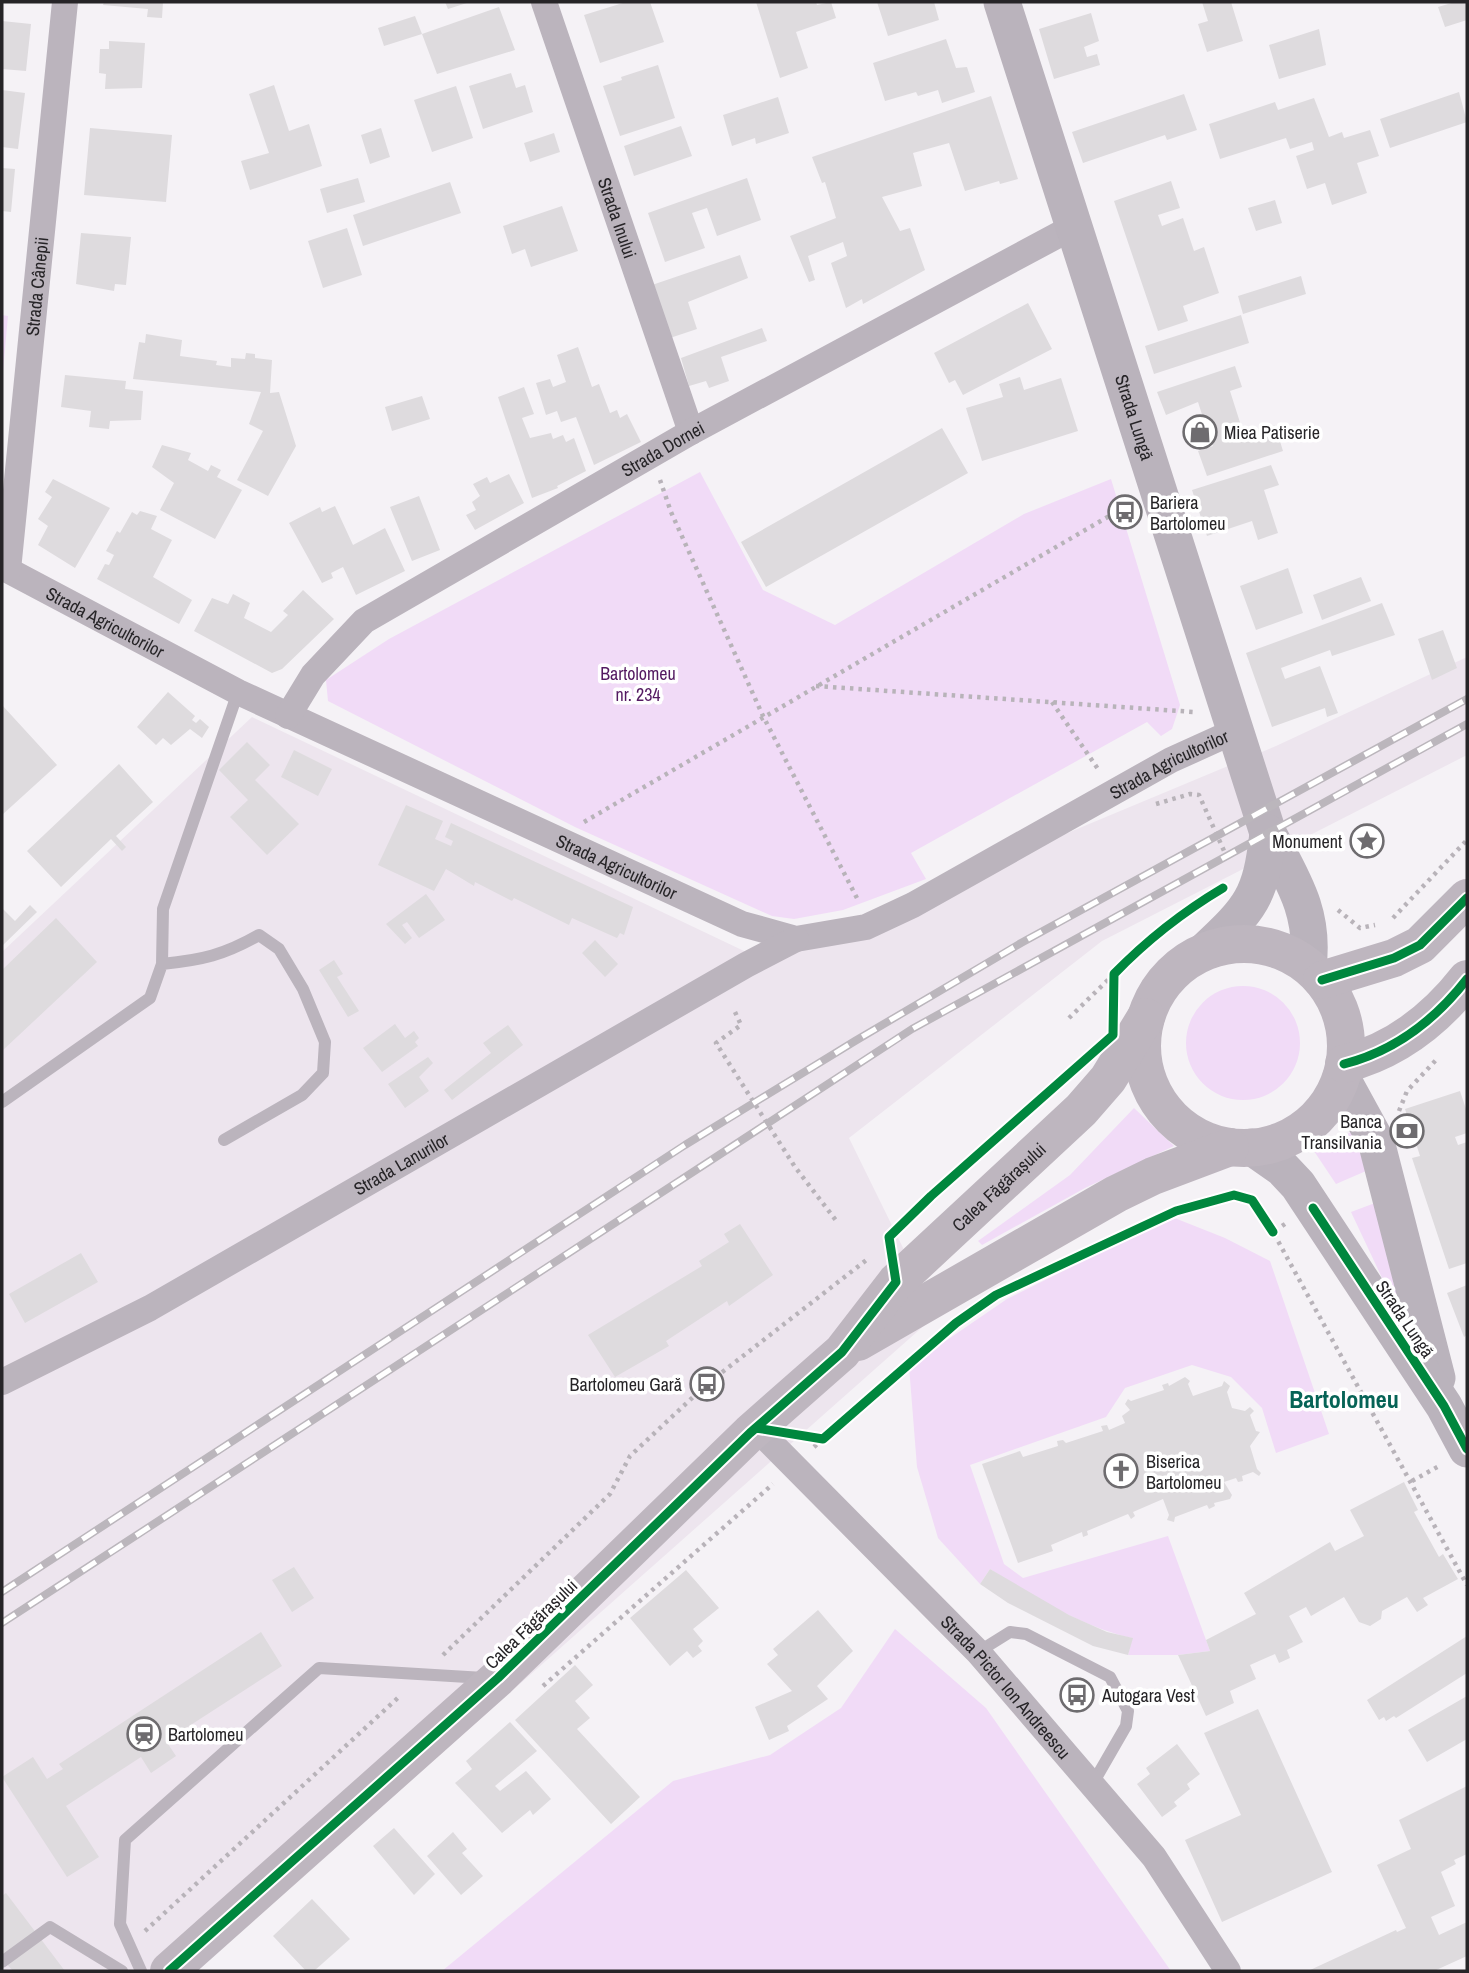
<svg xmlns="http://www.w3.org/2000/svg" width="1469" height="1973" font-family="'Archivo Narrow',sans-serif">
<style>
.built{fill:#ede5ee}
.green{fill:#f1dbf7}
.building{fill:#dedbde}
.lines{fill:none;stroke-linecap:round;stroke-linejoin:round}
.path{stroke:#b8b3b9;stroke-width:4.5;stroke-dasharray:3.5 5;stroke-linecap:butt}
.service{stroke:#bbb4bd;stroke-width:12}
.minor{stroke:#bbb4bd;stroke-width:26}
.secondary{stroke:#bab3bc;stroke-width:37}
.primary{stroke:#beb6bf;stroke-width:38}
.rail-casing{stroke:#bbb6bc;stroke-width:8}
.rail{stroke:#fff;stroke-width:5;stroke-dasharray:16;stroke-linecap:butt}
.cycleway-casing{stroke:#fff;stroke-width:13}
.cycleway{stroke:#00873e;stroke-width:9}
.labels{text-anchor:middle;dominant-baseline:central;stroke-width:7;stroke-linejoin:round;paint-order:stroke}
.street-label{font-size:18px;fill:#262427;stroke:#fff}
.poi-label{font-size:18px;fill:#262427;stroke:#fff;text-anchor:start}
.park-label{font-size:18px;fill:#531961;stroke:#fff}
.district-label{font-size:24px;font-weight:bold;fill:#066356;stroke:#fff}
</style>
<rect width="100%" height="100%" fill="#f5f2f6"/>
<path class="built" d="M1467 657V755L1102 941 849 1138 936 1315 196 1971H2V952L252 717 763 960 1276 746Z"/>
<path class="green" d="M2 315 8 316 2 382Z
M700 472 763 590 835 625 1024 514 1111 479 1180 705 1172 729 1161 736 1147 722 911 853 926 879 843 910 794 919 772 916 575 827 328 701 326 680 389 639Z
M1186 1043a57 57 0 1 1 114 0a57 57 0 1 1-114 0Z
M1134 1108 1174 1146 1085 1188 982 1245 978 1241 1070 1175Z
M1353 1131 1366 1171 1336 1184 1314 1151Z
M1375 1203 1403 1298 1392 1299 1351 1212Z
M1172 1217 1225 1238 1270 1261 1329 1434 1276 1453 1262 1408 1231 1377 1192 1365 1125 1388 1106 1417 970 1465 1004 1564 1023 1578 1168 1536 1210 1651 1178 1655H1128L1132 1638C1080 1626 1035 1597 990 1569L980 1584 938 1538 917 1467 909 1366 1007 1299Z
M895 1629 986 1708 1171 1971H442L673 1781 770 1755 841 1708Z"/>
<path class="building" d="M104 2H163L162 18 147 17 148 9 103 5Z
M445 2H470L448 9Z
M626 2H650L664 42 600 63 584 15Z
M756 2H816L817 5 831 2 836 18 796 32 808 68 780 78Z
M877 2H934L939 20 888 36Z
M1202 2H1231L1243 41 1207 52 1198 24 1208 21Z
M1455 2H1467V20L1445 27 1438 7Z
M499 7 515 50 437 74 422 34Z
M1091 13 1099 41 1084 47 1087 57 1097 54 1100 65 1054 79 1039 29Z
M415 16 422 34 384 46 378 28Z
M2 21 31 24 26 71 2 69Z
M1319 29 1326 65 1279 79 1269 45Z
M946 39 956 68 967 67 975 92 942 103 938 90 918 96 916 92 885 101 873 63Z
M109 41 145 43 142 88 105 89 106 74 99 73 100 49H109Z
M658 65 675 118 620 136 603 86 622 80 621 77Z
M511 73 516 88 525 85 533 112 483 129 469 86Z
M274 85 289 131 309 124 322 166 250 190 241 161 269 153 249 94Z
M456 86 473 138 432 152 414 100Z
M2 90 25 93 18 149 2 147Z
M1459 92 1467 122 1390 148 1380 119Z
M1184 94 1197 130 1167 140 1165 135 1083 163 1072 132Z
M991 96 1018 179 1000 184 999 181 965 191 949 143 913 153 922 186 882 197 900 231 910 228 925 270 863 304 862 299 846 308 831 263 847 256 843 242 808 256 815 280 809 282 790 236 836 218 825 182 822 183 812 157Z
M778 97 789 133 756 144 755 138 732 146 723 115Z
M1314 98 1329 137 1342 132 1344 138 1370 130 1379 156 1357 163 1367 193 1332 205 1325 183 1307 189 1296 156 1314 150 1312 142 1290 149 1286 138 1220 159 1209 124 1275 102 1278 110Z
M681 126 692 156 634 176 624 146Z
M90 128 172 135 166 202 84 195Z
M381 128 390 157 370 164 361 135Z
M554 133 560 152 530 162 524 143Z
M2 168 15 169 11 212 2 211Z
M358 178 365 202 327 213 320 189Z
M747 178 761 220 717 236 707 208 692 213 705 248 665 262 648 213Z
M1171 181 1180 208 1158 215 1162 226 1183 218 1194 251 1204 247 1219 293 1183 306 1188 321 1158 331 1114 201Z
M450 182 461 213 363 246 353 215Z
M1275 200 1282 223 1256 231 1248 208Z
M562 206 578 251 531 267 525 249 512 254 503 226Z
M347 228 362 275 323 288 308 241Z
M81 233 131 237 126 285 115 284 114 291 76 284Z
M740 255 748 278 688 302 697 329 670 338 652 285Z
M1301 276 1306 294 1243 314 1238 296Z
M1028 303 1052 349 963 395 955 380 949 383 934 353Z
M1241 315 1249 343 1154 374 1145 346Z
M762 328 767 341 721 357 729 381 709 388 706 381 689 386 681 358Z
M146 334 182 340 180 356 217 361 216 365 231 367V358L245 359 246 353 255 354V358L272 360 270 393 279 392 296 446 268 496 237 480 263 431 249 424 261 392 133 379 139 342 145 343Z
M578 347 592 387 599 384 610 413 617 410 620 418 627 414 641 442 594 465 576 417 561 422 557 411 546 415 536 383 550 379 553 387 566 382 557 355Z
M1235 366 1242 387 1230 391 1244 435 1275 425 1283 451 1207 476 1198 451 1213 446 1208 433 1192 439 1189 430 1205 424 1198 402 1166 415 1157 392Z
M65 375 126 381 125 389 143 391 141 420 110 421 109 429 89 427 91 411 61 407Z
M1020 377 1024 390 1061 378 1078 431 982 461 966 408 1003 397 999 384Z
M524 387 534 414 522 418 530 438 551 433 553 439 563 435 566 442 574 438 586 471 557 486 558 488 532 498 498 397Z
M422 396 430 419 392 431 385 407Z
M942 428 968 473 766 587 741 542Z
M162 445 191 453 188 460 208 471 211 465 221 470 217 477 242 490 215 539 160 510 174 483 152 467Z
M1271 465 1279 485 1264 490 1278 533 1258 540 1252 521 1207 536 1192 490Z
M509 474 524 503 475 530 466 515 476 510 472 502 480 496 473 484 487 477 490 483Z
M53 479 110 508 75 568 38 545 48 526 38 519 52 497 45 492Z
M419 496 440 550 412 561 390 507Z
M335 506 353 545 385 528 405 571 356 595 343 567 331 573 333 578 322 583 289 523 320 507 322 512Z
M140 511 157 516 151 529 172 540 153 577 192 600 179 624 97 579 105 564 109 565 114 555 106 551 117 531 120 533 132 512 137 515Z
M1288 568 1303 613 1256 630 1240 586Z
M1361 577 1371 601 1322 620 1313 595Z
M303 590 334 619 282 669 272 673 194 631 212 598 228 604 233 594 250 603 244 618 271 632 288 615 283 611Z
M1382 603 1395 635 1332 656 1330 650 1281 668 1285 679 1320 666 1338 713 1327 717 1325 708 1272 727 1246 653Z
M1443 630 1457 668 1432 680 1418 639Z
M168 692 195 716 192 720 196 723 200 719 209 727 202 738 190 729 171 745 163 738 156 745 137 727Z
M2 705 57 765 2 815Z
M247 742 270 765 255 780 299 824 267 855 230 817 248 800 219 770Z
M294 750 332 769 318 796 281 777Z
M119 764 153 802 116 836 126 847 122 851 111 839 61 887 27 851Z
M406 805 443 821 435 839 451 846 453 841 445 837 451 823 633 907 624 935 620 933 617 938 572 918 569 925 514 898 512 901 475 882 474 886 446 869 434 891 378 865Z
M426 894 445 920 419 938 407 922 402 925 412 938 405 944 386 924Z
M30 905 37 912 2 946V908L15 921Z
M56 918 97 962 2 1051V970Z
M595 940 618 964 605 977 582 953Z
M334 960 343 974 337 977 359 1011 348 1017 319 970Z
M395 1024 405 1038 414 1031 419 1038 415 1042 418 1046 382 1072 363 1048Z
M508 1025 523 1045 452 1100 444 1090 491 1053 483 1043Z
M428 1057 433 1063 419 1077 429 1091 405 1108 388 1084Z
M1460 1091 1467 1112V1133L1455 1137 1458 1145 1467 1142V1263L1449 1269 1412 1158 1420 1156 1405 1109Z
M740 1224 773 1275 729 1306 727 1301 666 1341 669 1346 615 1377 588 1335 702 1266 699 1261 729 1242 724 1234Z
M81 1253 98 1282 25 1323 9 1294Z
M1467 1285V1335L1464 1337 1447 1293Z
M1185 1377 1190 1381 1188 1384 1193 1396 1222 1386 1224 1381 1230 1386 1227 1392 1232 1408 1245 1411 1250 1407 1254 1411 1250 1415 1256 1431 1260 1432 1250 1446 1257 1469 1261 1473 1259 1476 1253 1472 1242 1476 1243 1481 1238 1482 1236 1478 1224 1482 1232 1495 1230 1499 1214 1503 1215 1506 1209 1509 1207 1505 1175 1517 1174 1522 1167 1520 1169 1515 1163 1499 1133 1512 1135 1516 1131 1519 1128 1514 1087 1531 1088 1535 1083 1537 1082 1532 1051 1545 1053 1551 1018 1563 982 1464 1020 1451 1023 1457 1058 1446 1057 1441 1063 1440 1066 1443 1103 1431 1101 1426 1107 1425 1109 1430 1125 1423 1122 1416 1130 1410 1125 1404 1128 1399 1131 1401 1164 1390 1162 1385 1168 1383 1169 1386Z
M1404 1482 1418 1510 1414 1512 1439 1557 1443 1554 1458 1579 1423 1598 1428 1605 1417 1612 1407 1597 1382 1611 1381 1619 1370 1626 1359 1622 1344 1597 1311 1616 1306 1607 1289 1616 1303 1642 1287 1650 1290 1658 1279 1663 1275 1654 1250 1665 1256 1679 1230 1691 1234 1703 1206 1716 1178 1655 1210 1651 1206 1640 1256 1614 1244 1593 1330 1542 1335 1551 1364 1536 1350 1510Z
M294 1567 314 1598 292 1612 272 1580Z
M990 1569 1069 1615 1107 1632 1133 1638 1128 1655 1093 1646 1008 1603 980 1584Z
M686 1570 719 1608 693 1629 703 1641 698 1646 702 1651 693 1658 687 1651 670 1666 630 1618Z
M818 1610 853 1651 817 1686 828 1699 787 1726 789 1731 769 1740 755 1707 792 1691 767 1664 778 1655 773 1649Z
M261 1632 282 1666 166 1741 176 1756 151 1773 141 1757 66 1806 99 1857 67 1877 2 1777 33 1757 47 1779 63 1769 59 1764Z
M1467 1636V1673L1396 1718 1394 1716 1386 1721 1384 1717 1379 1720 1367 1700Z
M575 1665 593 1685 575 1701 590 1718 577 1729 640 1797 611 1824 515 1720Z
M1467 1696V1739L1427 1762 1408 1730Z
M1258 1709 1332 1872 1222 1922 1185 1840 1241 1815 1204 1733Z
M510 1722 537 1751 495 1786 500 1791 526 1771 551 1799 533 1815 530 1810 502 1833 455 1783 472 1769 466 1761Z
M1177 1744 1200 1774 1187 1784 1190 1789 1174 1802 1177 1806 1162 1817 1137 1784 1150 1774 1146 1768Z
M1467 1786V1854L1454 1860 1456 1864 1441 1872 1455 1906 1431 1917 1439 1935 1467 1922V1956L1434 1971H1308L1396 1930 1397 1932 1406 1928 1377 1865 1411 1849 1399 1820Z
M394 1828 435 1874 414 1895 373 1846Z
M453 1832 467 1849 462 1853 483 1876 461 1895 427 1856Z
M6 1893 65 1971H13L2 1959V1896Z
M312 1899 350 1939 314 1971H306L273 1936Z"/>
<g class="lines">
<path class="path" d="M660 480 671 512 763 716 859 902
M816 686 1194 712
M1052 702 1098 769
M1156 804 1190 794 1199 795 1229 862
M584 822 1123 508
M1338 910 1360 928 1375 925
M1393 918 1467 840
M735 1012 741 1025 716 1043 795 1167 838 1223
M1069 1018 1114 974
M1399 1111 1407 1091 1436 1060
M1285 1224 1273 1232 1467 1585
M814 1447 823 1439
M1412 1481 1439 1466
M443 1655 610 1494 630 1456 707 1384 869 1258
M543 1686 773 1484
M145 1931 401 1695"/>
<path class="service" d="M162 964C202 960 224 955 259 935L279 949 303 989 325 1042 323 1073 302 1095 224 1140
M2 1102 150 998 162 964 163 909 238 692
M978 1652 1010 1632 1026 1634 1110 1677 1128 1711 1126 1726 1092 1785
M2 1962 50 1927 122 1971
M141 1971 120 1924 125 1840 319 1668 484 1678"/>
<g class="minor">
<path id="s1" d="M544 2 691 432"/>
<path id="s2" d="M2 567 238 692 742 924 796 939 866 927 913 905 1171 760 1235 731"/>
<path id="s3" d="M8 570 65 2"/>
<path id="s4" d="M288 716 313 675 364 621 691 432 1073 227"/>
<path id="s5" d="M2 1382 150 1308 746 965 796 939"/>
<path id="s6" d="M756 1428 978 1652 1154 1857 1228 1971"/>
</g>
<g class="secondary">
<path id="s7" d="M1002 2 1268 833C1292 879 1315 912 1308 966"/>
<path d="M1205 951C1251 908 1261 897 1268 833"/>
<path d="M1341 1077 1376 1141 1437 1378"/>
<path d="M1252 1147 1282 1168 1298 1185 1444 1406 1467 1449"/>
</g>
<g class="primary">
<circle cx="1244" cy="1046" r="102"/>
<path d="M1322 980 1394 958 1420 945 1467 898"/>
<path d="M1344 1064C1395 1051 1435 1020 1467 979"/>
<path d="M858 1342 1116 1194 1153 1176 1230 1147"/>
<path id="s8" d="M169 1971 498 1678 750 1433 842 1352 896 1282 1081 1110 1108 1079 1146 1017"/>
</g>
<defs>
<path id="rail" d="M2 1592 685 1145 855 1041 1021 943 1467 699
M2 1623 912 1029 1467 724"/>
</defs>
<use href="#rail" class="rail-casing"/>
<use href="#rail" class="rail"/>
<defs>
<path id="cycleway" d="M1322 980 1394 958 1420 945 1467 898
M1344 1064C1395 1051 1435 1020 1467 979
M1313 1208 1444 1406 1467 1449
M756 1428 823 1439 956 1323 996 1295 1176 1211 1234 1195 1252 1200 1273 1232
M169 1971 498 1678 750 1433 842 1352 896 1282 889 1237 931 1196 1113 1035 1114 974C1148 939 1181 913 1223 888"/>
</defs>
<use href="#cycleway" class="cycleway-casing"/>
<use href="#cycleway" class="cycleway"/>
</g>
<defs>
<symbol id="shop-ring" viewBox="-11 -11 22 22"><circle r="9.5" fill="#fff" stroke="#6e6c6f" stroke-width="1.5"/><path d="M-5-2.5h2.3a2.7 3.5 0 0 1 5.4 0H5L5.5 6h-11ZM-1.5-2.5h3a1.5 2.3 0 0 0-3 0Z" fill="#6e6c6f"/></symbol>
<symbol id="bus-ring" viewBox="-11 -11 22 22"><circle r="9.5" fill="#fff" stroke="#6e6c6f" stroke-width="1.5"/><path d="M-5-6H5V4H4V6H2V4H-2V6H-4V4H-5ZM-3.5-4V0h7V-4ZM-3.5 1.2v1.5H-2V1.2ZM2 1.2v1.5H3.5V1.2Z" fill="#6e6c6f"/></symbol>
<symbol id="sight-ring" viewBox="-11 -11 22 22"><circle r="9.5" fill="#fff" stroke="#6e6c6f" stroke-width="1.5"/><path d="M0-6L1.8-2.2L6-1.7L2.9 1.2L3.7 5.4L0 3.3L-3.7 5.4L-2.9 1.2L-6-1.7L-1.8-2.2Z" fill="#6e6c6f"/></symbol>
<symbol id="bank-ring" viewBox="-11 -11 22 22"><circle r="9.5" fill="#fff" stroke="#6e6c6f" stroke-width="1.5"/><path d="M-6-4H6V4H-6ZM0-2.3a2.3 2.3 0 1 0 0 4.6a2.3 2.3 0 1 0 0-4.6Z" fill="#6e6c6f"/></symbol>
<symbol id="church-ring" viewBox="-11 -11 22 22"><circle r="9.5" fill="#fff" stroke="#6e6c6f" stroke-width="1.5"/><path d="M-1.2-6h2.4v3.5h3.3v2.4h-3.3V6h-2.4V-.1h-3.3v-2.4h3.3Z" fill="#6e6c6f"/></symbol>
<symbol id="station-ring" viewBox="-11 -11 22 22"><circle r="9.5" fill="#fff" stroke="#6e6c6f" stroke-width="1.5"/><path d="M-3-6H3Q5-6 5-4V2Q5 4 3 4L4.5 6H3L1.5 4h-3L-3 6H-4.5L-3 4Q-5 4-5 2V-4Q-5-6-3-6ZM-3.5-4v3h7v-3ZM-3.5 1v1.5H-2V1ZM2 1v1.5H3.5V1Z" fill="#6e6c6f"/></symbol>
</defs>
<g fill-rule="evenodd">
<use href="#shop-ring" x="1181" y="413" width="38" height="38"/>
<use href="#bus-ring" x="1106" y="493" width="38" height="38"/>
<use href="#sight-ring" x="1348" y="822" width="38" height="38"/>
<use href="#bank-ring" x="1388" y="1112" width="38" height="38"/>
<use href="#bus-ring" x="688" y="1365" width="38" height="38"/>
<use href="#church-ring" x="1102" y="1452" width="38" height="38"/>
<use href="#bus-ring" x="1058" y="1676" width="38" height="38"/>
<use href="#station-ring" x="125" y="1715" width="38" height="38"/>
</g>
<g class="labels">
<g class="street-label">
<text stroke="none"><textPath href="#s1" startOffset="228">Strada Inului</textPath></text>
<text stroke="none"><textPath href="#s3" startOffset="285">Strada Cânepii</textPath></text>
<text stroke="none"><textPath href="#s7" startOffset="436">Strada Lungă</textPath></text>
<text stroke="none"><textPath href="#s4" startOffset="467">Strada Dornei</textPath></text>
<text stroke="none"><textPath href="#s2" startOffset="117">Strada Agricultorilor</textPath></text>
<text stroke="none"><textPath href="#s2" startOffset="1293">Strada Agricultorilor</textPath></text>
<text stroke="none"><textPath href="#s2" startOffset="684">Strada Agricultorilor</textPath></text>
<text stroke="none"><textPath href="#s5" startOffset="455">Strada Lanurilor</textPath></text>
<text stroke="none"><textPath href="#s8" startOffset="1143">Calea Făgărașului</textPath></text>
<text transform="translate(1405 1319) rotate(56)">Strada Lungă</text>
<text transform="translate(531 1624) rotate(-44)">Calea Făgărașului</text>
<text stroke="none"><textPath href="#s6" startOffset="360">Strada Pictor Ion Andreescu</textPath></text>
</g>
<g class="poi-label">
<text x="1224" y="432">Miea Patiserie</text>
<text x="1150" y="502">Bariera<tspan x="1150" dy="21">Bartolomeu</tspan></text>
<text x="1342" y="841" text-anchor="end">Monument</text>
<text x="1382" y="1121" text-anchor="end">Banca<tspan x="1382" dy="21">Transilvania</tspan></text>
<text x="682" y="1384" text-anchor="end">Bartolomeu Gară</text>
<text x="1146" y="1461">Biserica<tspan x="1146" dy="21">Bartolomeu</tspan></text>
<text x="1102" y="1695">Autogara Vest</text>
<text x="168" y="1734">Bartolomeu</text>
</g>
<g class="park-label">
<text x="638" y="673">Bartolomeu<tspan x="638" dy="21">nr. 234</tspan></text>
</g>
<g class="district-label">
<text x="1344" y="1399">Bartolomeu</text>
</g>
</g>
<rect width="1469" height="1973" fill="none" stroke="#262427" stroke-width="7"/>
</svg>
